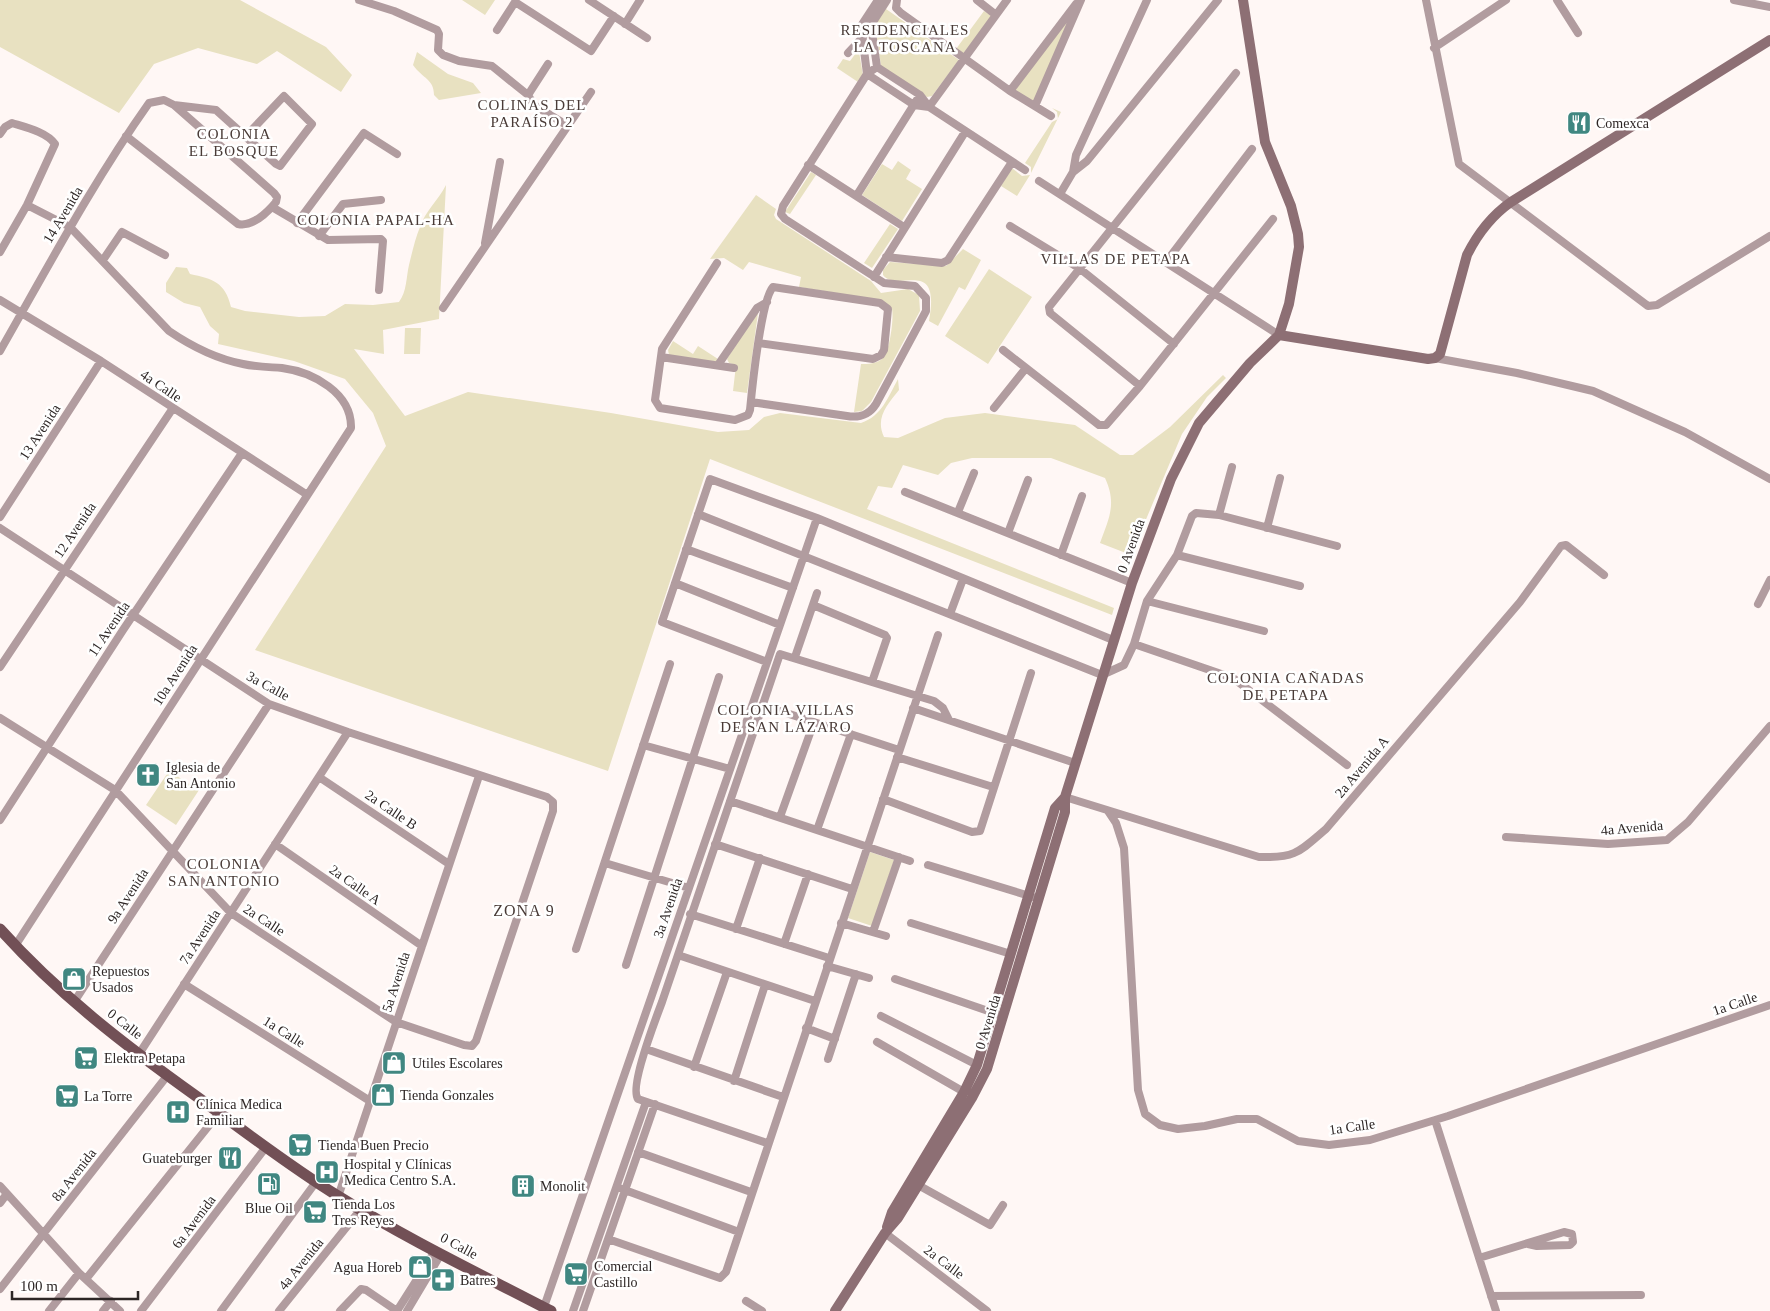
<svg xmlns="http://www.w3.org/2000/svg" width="1770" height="1311" font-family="Georgia,serif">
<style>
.green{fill:#e8e1c1}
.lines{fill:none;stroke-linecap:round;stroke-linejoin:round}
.street{stroke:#b19c9f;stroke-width:8}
.secondary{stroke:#8d6f74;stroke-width:10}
.primary{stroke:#725056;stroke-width:11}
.labels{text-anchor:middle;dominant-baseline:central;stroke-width:5;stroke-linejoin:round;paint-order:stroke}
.poi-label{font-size:14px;fill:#2d2625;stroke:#fff;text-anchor:start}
.street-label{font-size:14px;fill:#2d2625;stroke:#fff}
.neighbourhood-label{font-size:15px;letter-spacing:1px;fill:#493b37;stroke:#fff}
.quarter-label{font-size:16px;letter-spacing:1px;fill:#493b37;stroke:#fff}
</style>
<rect width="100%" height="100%" fill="#fff7f5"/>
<path class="green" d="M0 0H240L326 47 352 75 341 92 277 51 257 64 198 48 154 64 119 113 0 47Z
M462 0H495L485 15Z
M892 0 886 9 959 60 932 96 927 97 881 66 875 24Z
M1078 0 1035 106 1010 91Z
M984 11 992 16 963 54 956 49Z
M417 52 448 74 473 83 481 93 439 100 434 95C434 79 423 79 413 65Z
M859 52 863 75 858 82 837 68 843 59 850 61 856 53Z
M1052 108 1061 112 1031 173V167L1025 163 1052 122 1058 119 1057 112Z
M898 161 911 170 906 179 922 189 902 221 862 195 882 164 892 170Z
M1012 168 1022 176 1030 175 1017 196 1001 186Z
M811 172 816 175 790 214 785 212Z
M446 185 439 319 383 330 384 354 354 349 405 416 468 392 611 413 718 432 749 430 764 417 780 413 861 423C882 416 888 397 898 379L899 390C887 405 875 418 884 437L898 438 945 418 985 413 1075 425 1120 455H1133L1170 427 1223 375 1226 378 1207 397 1182 434 1131 555 1100 543C1109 518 1117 504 1105 478L1051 458H972L951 463 938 475 903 465 892 488 878 486 867 509 1114 608 1112 615 710 459 608 771 255 650 386 446 373 413 345 379 294 361 218 344 219 334 210 326 200 307 184 303 166 292V283L176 267 187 268 190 274C213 279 225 282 231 307L245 311 299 317 325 316 345 304 373 305 399 302C407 291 406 278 409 265 412 253 415 239 420 227 425 211 438 201 446 185Z
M756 195 776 209 774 215 776 219 871 281 881 293 908 289 919 295 920 311 871 402 862 411 854 412 861 364C868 364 877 364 883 358 890 351 894 317 892 309L879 300 799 287 801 277 749 262 743 270 724 258 710 259Z
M890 224 898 229 872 268 864 263Z
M963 249 981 260 965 290 959 287 938 326 929 321C941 255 898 294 883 275V270L890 262 946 266Z
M989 269 1032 297 988 364 945 336Z
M758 313 747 393 733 391 736 365 729 363 727 359 755 314Z
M405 328H421L420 354H404Z
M673 341 693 354 698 346 718 359 716 362 669 355 668 350Z
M169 771 199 790 176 825 146 805Z
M870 852 894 860 872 926 848 918Z"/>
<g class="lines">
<path class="street" d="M359 0 394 11 437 30 439 34 438 50 443 55 459 61 492 66 528 95 534 105 568 126
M589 0 647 38
M897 0 896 8 901 13 1010 91 1051 116
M977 0 996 15
M1426 0 1459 164 1648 306 1657 305 1770 236
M1557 0 1578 33
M1734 0 1770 7
M625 24 640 0
M497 30 515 2 591 51 614 16
M1434 48 1506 0
M848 53 863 37
M877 67 920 95 929 107 1025 170
M877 67 871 25 887 0
M867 74 861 26 878 0
M867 74 914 105 929 107
M1010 91 1076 4
M528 95 548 64
M174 105 216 110 276 164 280 166 312 124 284 96 246 136
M1035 106 1081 0
M929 107 1007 0
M0 134 5 127 12 123C25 127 47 132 55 144L27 205 0 252
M808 165 904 227
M1073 172 1076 155 1147 0
M1039 181 1279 335
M1060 194 1073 172 1087 161 1218 0
M857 195 920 95
M272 207 328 240 381 239 383 241 379 290
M297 223 364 133 397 154
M1010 226 1079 268 1174 344
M319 236 343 204 381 200
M485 243 500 162
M886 257 942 263 948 260 1012 162
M103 260 122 232 165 255
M1166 262 1252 149
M717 263 662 349 655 400 660 408 735 420 748 415 750 410C752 389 761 300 773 287L880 303 888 309 884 350 881 355 873 359 759 343
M874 277 965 132
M0 300 101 361 306 494
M443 308 591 92
M1003 350 1099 425H1106L1140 386 1273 219
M0 351C48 267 93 182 149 103L164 100 174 105 274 193 277 197 276 202C267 213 252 227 238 224L126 136
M661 357 734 368
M1435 358 1517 373 1593 391 1685 432 1770 479
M718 365 757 308 767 302
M1140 386 1050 313 1049 307 1236 73
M751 402 847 416C860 418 869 415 876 404L926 311V298L915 286 884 283 785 219 781 214 783 206 867 74 877 67
M994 408 1026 368
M905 492 1132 583
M958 512 974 473
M698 514 1102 675 1124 665 1134 644 1147 601 1177 555 1192 516 1196 513 1219 515 1337 546
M1219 515 1232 467
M0 517 101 361
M0 528 269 704 348 732 547 797 553 802V811L476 1041 472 1046 464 1045 396 1022 231 913 115 790 0 718
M1267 528 1280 478
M1008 533 1028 480
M686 549 793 588
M1061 555 1082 496
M1177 555 1300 586
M675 583 780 625
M1147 601 1264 631
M1758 604 1770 580
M813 605 885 635 887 638 872 682
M950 614 963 579
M1134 644 1233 678 1347 765
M795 657 817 593
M767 662 662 622 710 479 817 518 1113 640
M0 667 173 408
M762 705 899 750
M913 708 1075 763
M643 745 730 769
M897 757 993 787
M319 777 449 864
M1065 797 1259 857C1296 858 1299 852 1326 829L1520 602 1561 546 1566 545 1604 575
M883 799 972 832 980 831 1031 673
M730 801 910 861
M1108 811 1116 823 1124 848 1138 1090 1145 1114 1160 1125 1178 1129 1205 1126 1237 1119H1257L1298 1141 1329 1145 1370 1140 1448 1116 1770 1005
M780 817 814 722
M0 820 123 630 242 453
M817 830 851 734
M1506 837 1608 844 1667 840 1688 822 1770 726
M275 844 422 946
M715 844 852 889
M605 863 689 888
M928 865 1033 897
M690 914 829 958
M841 923 886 936
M911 923 1011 954
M736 929 760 858
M873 932 899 857
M784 944 808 874
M15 946 351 428C352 393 313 372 282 368 269 367 256 367 243 364 217 359 191 346 169 331L70 227 27 205
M576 949 670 664
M678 955 815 1001
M626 965 719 677
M827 966 869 978
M895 979 997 1014
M184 984 370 1101
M74 1002 269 704
M881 1016 977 1065
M806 1028 835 1039
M877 1042 964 1092
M646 1049 783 1097
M139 1054 348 732
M828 1059 856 974
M694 1067 727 972
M734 1081 765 985
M1435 1120 1496 1311
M767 1143 638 1099C629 1088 656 1018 662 1002 701 886 740 770 780 654L934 701 943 708 949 720
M638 1152 751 1192
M918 1185 990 1225 1003 1205
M0 1186 79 1273 120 1311
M622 1189 739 1232
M338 1197 479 776
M0 1203 6 1195
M885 1233 987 1311
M608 1239 720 1278 726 1272 938 635
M1479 1258 1564 1232 1572 1234 1573 1242 1570 1245 1537 1246 1528 1244
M86 1279 219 1113
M0 1289 167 1076
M1491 1296 1641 1295
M746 1301 762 1311
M544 1307 817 518
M49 1311 79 1273
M103 1311 111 1301
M141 1311 266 1147
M221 1311 316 1182
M279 1311 361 1209
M340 1311 361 1289 366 1290 397 1311
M397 1311 435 1251
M407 1311 441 1254
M573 1311 646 1102
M583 1311 655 1104"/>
<path class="secondary" d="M1279 335 1428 359 1435 358 1440 354 1467 255C1478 233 1491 216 1511 202L1770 40
M887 1227 892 1212 964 1092 977 1065 1055 808 1065 797
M835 1311 885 1233 898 1218 972 1098 987 1069 1065 812V797L1132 583 1171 479 1199 423 1250 363 1279 335 1289 304 1299 247 1298 234 1291 206 1265 142 1243 0"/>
<path class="primary" d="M0 929C57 993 126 1046 196 1096 243 1130 289 1166 338 1196 407 1239 480 1274 551 1311"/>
</g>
<defs>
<symbol id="restaurant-square" viewBox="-11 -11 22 22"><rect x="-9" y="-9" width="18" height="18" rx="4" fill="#408781" stroke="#fff"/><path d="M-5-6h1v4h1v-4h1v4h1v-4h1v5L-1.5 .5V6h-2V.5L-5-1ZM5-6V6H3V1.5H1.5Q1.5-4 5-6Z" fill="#fff"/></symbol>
<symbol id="church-square" viewBox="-11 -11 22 22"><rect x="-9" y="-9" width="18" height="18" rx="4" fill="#408781" stroke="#fff"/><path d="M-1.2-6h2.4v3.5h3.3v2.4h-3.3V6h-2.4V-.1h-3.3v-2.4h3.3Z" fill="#fff"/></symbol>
<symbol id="shop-square" viewBox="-11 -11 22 22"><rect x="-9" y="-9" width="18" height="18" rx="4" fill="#408781" stroke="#fff"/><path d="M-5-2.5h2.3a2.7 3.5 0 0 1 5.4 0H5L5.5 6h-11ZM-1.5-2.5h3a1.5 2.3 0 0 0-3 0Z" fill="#fff"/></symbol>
<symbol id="supermarket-square" viewBox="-11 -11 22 22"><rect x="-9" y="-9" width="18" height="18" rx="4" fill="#408781" stroke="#fff"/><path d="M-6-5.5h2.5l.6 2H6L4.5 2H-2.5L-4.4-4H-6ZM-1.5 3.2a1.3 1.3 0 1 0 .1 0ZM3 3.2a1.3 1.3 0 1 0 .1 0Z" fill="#fff"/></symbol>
<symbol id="hospital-square" viewBox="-11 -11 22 22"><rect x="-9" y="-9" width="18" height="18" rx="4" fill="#408781" stroke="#fff"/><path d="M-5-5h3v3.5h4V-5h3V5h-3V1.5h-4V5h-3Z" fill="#fff"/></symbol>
<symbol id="fuel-square" viewBox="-11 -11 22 22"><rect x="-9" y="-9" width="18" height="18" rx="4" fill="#408781" stroke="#fff"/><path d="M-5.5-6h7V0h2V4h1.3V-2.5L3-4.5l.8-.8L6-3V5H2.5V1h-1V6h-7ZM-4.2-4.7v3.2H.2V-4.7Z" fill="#fff"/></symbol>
<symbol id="building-square" viewBox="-11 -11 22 22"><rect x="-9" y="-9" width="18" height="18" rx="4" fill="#408781" stroke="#fff"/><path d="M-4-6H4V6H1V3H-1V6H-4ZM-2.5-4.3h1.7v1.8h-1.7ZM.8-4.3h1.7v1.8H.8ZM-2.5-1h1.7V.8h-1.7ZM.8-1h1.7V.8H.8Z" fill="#fff"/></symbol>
<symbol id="pharmacy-square" viewBox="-11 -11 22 22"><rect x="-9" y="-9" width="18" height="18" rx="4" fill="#408781" stroke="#fff"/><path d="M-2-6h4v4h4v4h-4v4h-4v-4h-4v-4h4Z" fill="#fff"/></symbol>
</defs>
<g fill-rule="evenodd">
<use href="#restaurant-square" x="1565" y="109" width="28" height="28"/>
<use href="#church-square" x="134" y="761" width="28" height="28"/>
<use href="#shop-square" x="60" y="965" width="28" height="28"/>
<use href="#supermarket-square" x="72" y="1044" width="28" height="28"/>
<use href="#shop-square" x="380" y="1049" width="28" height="28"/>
<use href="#shop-square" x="369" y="1081" width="28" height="28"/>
<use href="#supermarket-square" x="53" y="1082" width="28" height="28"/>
<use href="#hospital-square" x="164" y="1098" width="28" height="28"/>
<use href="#supermarket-square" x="286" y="1131" width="28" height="28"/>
<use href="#restaurant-square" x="216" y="1144" width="28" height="28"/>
<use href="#hospital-square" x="313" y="1158" width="28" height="28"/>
<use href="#fuel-square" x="255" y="1170" width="28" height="28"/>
<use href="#building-square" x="509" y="1172" width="28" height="28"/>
<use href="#supermarket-square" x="301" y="1198" width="28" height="28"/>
<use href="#shop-square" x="406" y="1253" width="28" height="28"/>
<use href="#supermarket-square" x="562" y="1260" width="28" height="28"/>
<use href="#pharmacy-square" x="429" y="1266" width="28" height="28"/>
</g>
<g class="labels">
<g class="poi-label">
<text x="1596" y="123">Comexca</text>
<text x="166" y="767">Iglesia de<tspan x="166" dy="16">San Antonio</tspan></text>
<text x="92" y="971">Repuestos<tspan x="92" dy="16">Usados</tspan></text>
<text x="104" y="1058">Elektra Petapa</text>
<text x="412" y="1063">Utiles Escolares</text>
<text x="400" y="1095">Tienda Gonzales</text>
<text x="84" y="1096">La Torre</text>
<text x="196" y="1104">Clínica Medica<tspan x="196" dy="16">Familiar</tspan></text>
<text x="318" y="1145">Tienda Buen Precio</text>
<text x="212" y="1158" text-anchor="end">Guateburger</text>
<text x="344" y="1164">Hospital y Clínicas<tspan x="344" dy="16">Medica Centro S.A.</tspan></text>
<text x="540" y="1186">Monolit</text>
<text x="332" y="1204">Tienda Los<tspan x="332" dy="16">Tres Reyes</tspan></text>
<text x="269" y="1208" text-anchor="middle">Blue Oil</text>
<text x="594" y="1266">Comercial<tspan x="594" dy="16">Castillo</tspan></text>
<text x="402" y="1267" text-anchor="end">Agua Horeb</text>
<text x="460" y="1280">Batres</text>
</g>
<g class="street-label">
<text transform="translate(63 215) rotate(-59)">14 Avenida</text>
<text transform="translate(161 386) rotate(34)">4a Calle</text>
<text transform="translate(40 432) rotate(-57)">13 Avenida</text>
<text transform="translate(75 530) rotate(-56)">12 Avenida</text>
<text transform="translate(1131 546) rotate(-70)">0 Avenida</text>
<text transform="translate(109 629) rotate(-56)">11 Avenida</text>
<text transform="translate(175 675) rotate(-57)">10a Avenida</text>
<text transform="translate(268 686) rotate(28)">3a Calle</text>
<text transform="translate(1362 767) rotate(-50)">2a Avenida A</text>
<text transform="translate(391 810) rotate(34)">2a Calle B</text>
<text transform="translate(1632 828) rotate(-5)">4a Avenida</text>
<text transform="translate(355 885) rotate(35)">2a Calle A</text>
<text transform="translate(128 896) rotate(-57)">9a Avenida</text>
<text transform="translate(668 908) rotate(-71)">3a Avenida</text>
<text transform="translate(264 920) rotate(33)">2a Calle</text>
<text transform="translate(200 937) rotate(-57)">7a Avenida</text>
<text transform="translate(396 982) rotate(-72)">5a Avenida</text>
<text transform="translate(1735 1004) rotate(-19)">1a Calle</text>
<text transform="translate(988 1022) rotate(-73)">0 Avenida</text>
<text transform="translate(125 1024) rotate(38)">0 Calle</text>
<text transform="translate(284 1032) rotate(32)">1a Calle</text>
<text transform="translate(1352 1127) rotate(-8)">1a Calle</text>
<text transform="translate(74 1175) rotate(-52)">8a Avenida</text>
<text transform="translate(194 1222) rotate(-53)">6a Avenida</text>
<text transform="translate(459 1246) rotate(28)">0 Calle</text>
<text transform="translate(944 1262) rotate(37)">2a Calle</text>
<text transform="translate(301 1264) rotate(-51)">4a Avenida</text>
</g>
<g class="neighbourhood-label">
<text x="905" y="30">RESIDENCIALES<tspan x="905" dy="17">LA TOSCANA</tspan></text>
<text x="532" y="105">COLINAS DEL<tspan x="532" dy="17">PARAÍSO 2</tspan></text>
<text x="234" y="134">COLONIA<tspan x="234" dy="17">EL BOSQUE</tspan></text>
<text x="376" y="220">COLONIA PAPAL-HA</text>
<text x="1116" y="259">VILLAS DE PETAPA</text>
<text x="1286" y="678">COLONIA CAÑADAS<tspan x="1286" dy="17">DE PETAPA</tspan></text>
<text x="786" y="710">COLONIA VILLAS<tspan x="786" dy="17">DE SAN LÁZARO</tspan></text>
<text x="224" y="864">COLONIA<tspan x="224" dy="17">SAN ANTONIO</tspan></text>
</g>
<g class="quarter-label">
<text x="524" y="910">ZONA 9</text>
</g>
</g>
<path d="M12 1291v8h126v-8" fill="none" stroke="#2d2625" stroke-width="2.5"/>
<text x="20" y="1291" font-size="15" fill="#2d2625" stroke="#ffffff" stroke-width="4" paint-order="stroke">100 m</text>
</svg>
